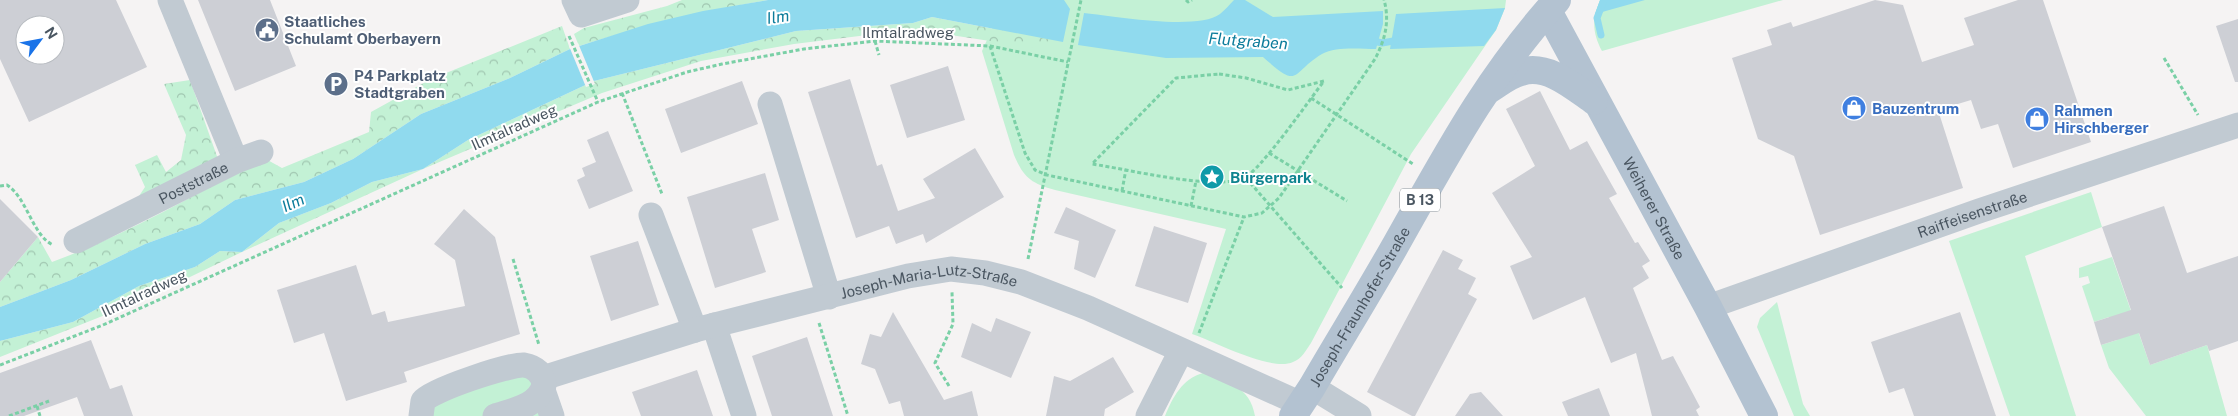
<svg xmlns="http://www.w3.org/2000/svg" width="2238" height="416" font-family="'Public Sans',sans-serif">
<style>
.green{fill:#c3f1d5}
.forest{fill:url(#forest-crowns)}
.water{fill:#90daee}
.pier{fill:#f5f3f3}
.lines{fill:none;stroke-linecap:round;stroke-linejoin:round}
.stream{stroke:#90daee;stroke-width:7}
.building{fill:#cdcfd5;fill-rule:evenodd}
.path{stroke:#7ad0a6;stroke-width:3;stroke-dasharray:4 2.5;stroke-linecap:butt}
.minor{stroke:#c1cad2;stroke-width:25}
.major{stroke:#b3c2d1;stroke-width:28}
.labels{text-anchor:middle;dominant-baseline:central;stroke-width:4;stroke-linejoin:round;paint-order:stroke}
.shield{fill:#fff;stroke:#808990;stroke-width:1}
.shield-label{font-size:14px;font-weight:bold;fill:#4a5661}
.service-label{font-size:15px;font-weight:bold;fill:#4e5e75;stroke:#fff;text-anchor:start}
.street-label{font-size:15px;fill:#4a5661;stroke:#fff}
.shop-label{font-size:15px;font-weight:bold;fill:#366cbe;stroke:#fff;text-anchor:start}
.culture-label{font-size:15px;font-weight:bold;fill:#0d838f;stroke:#fff;text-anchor:start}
.water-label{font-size:16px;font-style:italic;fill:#0c7c9b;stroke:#fff}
</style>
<defs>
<pattern id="forest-crowns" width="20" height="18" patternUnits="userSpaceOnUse" patternTransform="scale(1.25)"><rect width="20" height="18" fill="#c3f1d5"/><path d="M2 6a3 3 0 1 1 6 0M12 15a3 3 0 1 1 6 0" fill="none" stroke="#a0c6b0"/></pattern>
</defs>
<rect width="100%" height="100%" fill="#f5f3f3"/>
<path class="green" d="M1005 0H1506L1505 8 1496 30 1411 154 1311 343C1306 350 1302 359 1293 362 1271 372 1216 342 1192 334L1226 229 1055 190C1031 183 1024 178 1014 155L982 51Z
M1600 0H1783L1602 51C1592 32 1592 19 1600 0Z
M2091 192 2102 227 2025 256 2076 416H2010L1949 241Z
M2112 257 2150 365 2207 345 2227 416H2146L2109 368 2101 345 2117 340 2109 317 2094 322 2082 286 2090 283 2088 276 2079 278V268Z
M1777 302 1803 404 1810 416H1794L1757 327 1760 318Z
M523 365 552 416H421L423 401Z
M1203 373C1228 383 1250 386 1255 416H1165C1173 397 1182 379 1203 373Z"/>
<path class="forest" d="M682 0H768C703 11 642 26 579 46L574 34 584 28 667 6Z
M932 17 1063 42 1043 49 944 34 884 33 794 44 701 61 602 93 423 169 242 252 140 301 0 357V341L73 322 139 286 195 267 220 251 242 252 279 223 331 203 372 182 423 169 468 140 594 81 796 31 913 23Z
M562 26 570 49 510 78 421 114 353 159 304 182 235 200 200 224 145 244 71 280 0 307V282L38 237 52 262C126 235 194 195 264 158L282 168 369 132 371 112 429 80Z
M190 80 219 162 139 196 145 187 135 165 157 155 166 172 181 160 186 135 164 84Z"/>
<path class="water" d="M768 0H1064L1070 9 1063 42 932 17 913 23 796 31 594 81 468 140 423 169 372 182 331 203 279 223 242 252 220 251 195 267 139 286 73 322 0 341V307L71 280 145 244 200 224 235 200 304 182 353 159 421 114 510 78 570 49 648 24 703 11Z
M1234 0H1245L1273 17 1383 11V24L1376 49C1361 49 1336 46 1322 54 1290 73 1301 91 1263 57L1166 58 1078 45 1084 13C1114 16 1197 31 1220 14 1225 10 1229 5 1234 0Z
M1600 0H1645L1595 14Z
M1505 8 1496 30 1484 46 1390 49 1396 14Z"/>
<path class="pier" d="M578 43 595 84 586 87 569 46Z"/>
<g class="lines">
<path class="stream" d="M1601 35 1597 18 1604 0
M1370 40 1382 43 1399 40"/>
</g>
<path class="building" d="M0 0H116L147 67 29 122 0 59ZM25 25H55V55H25Z
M198 0H270L296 66 235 91Z
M1875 0 1903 5 1922 62 1974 45 1964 18 2018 0H2043L2091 142 2013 168 1998 124 1981 129 1971 100 1938 110 1963 188 1820 235 1794 156 1758 139 1732 58 1772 45 1767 30 1791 22 1793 27Z
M2238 19V82H2235L2216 26Z
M948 66 965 120 907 138 890 85Z
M850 79 877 166 882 164 898 211 935 198 923 179 975 148 1004 197 926 243 923 234 896 244 889 226 856 238 808 92Z
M742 81 758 124 681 153 665 109Z
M1540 91 1570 150 1587 141 1617 194 1609 198 1635 243 1638 242 1650 261 1642 266 1649 278 1633 288 1662 360 1673 356 1700 407 1696 410 1699 416H1652L1636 353 1611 363 1585 297 1533 320 1510 266 1532 257 1492 193 1535 166 1506 109Z
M608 131 633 191 589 209 577 180 585 176 582 168 596 162 587 140Z
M765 173 779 220 752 229 766 272 715 288 687 197Z
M0 199 38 237 0 282Z
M2164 206 2187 273 2238 256V341L2209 351 2207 345 2150 365 2139 333 2101 345 2094 322 2131 310 2102 227Z
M1066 207 1116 230 1095 278 1074 269 1079 241 1054 233Z
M464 209 495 237 520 334 404 372 407 382 346 401 324 333 294 343 277 290 356 265 372 315 385 311 388 322 465 306 455 260 434 244Z
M1154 226 1207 243 1188 303 1135 286Z
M638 241 659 305 611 321 590 256Z
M1443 250 1463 260 1458 269 1476 278 1468 294 1477 299 1415 416H1412L1367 392Z
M893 312 944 400 972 391 978 416H904L900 401 889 404 875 369 861 364 870 334 881 337Z
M1960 312 1996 416H1914L1904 388 1889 393 1871 342Z
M996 318 1031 332 1011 378 961 357 972 323 991 332Z
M807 337 833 416H772L752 356Z
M91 340 110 389 122 385 133 416H84L77 397 24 416H0V373Z
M1113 357 1134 392 1105 409 1104 416H1046L1054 376 1070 381Z
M697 370 713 416H641L632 392Z
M1599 388 1610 416H1568L1562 402Z
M1481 392 1503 416H1455L1470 394Z"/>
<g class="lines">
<path class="path" d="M1186 0 1188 2 1192 0
M569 36 598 102
M875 41 879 55
M990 46 1025 153 1035 170 1047 175 1244 217 1262 213 1279 198 1375 59C1385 40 1390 21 1384 0
M2164 58 2198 115
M1219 74 1246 78 1288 90 1324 81C1310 99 1260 171 1244 178 1214 191 1127 169 1092 164L1176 78Z
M622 93 662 194
M1311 98 1413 164
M1269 153 1347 201
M1246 178 1342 288
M0 186 7 185C28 199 32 235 53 245
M1122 191 1126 169
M1191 206 1196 181
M513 259 539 345
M1028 259 1081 0
M819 323 848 416
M1199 333 1244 217
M0 365 103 325 598 102 687 72 722 64 804 49 875 41 990 46 1068 62
M949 386 935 363 953 324 952 292
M37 406 40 416
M9 416 49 401"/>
<g class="minor">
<path d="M170 0 236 161"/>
<path d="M574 0 581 15 627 0"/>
<path d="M770 104 829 297"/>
<path d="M651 215 695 330"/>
<path id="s1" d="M76 241 236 161 261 152"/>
<path id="s2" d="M1708 307 1979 211 2238 125"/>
<path d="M714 325 744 416"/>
<path id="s3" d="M543 378 695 330 908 276 951 269 985 273 1021 282 1088 308 1301 404"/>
<path d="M1312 387 1359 416"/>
<path d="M543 390 552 416"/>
<path d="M421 416 423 401C431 390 510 364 524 365 536 367 543 374 544 385 539 406 513 410 495 416"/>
<path d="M1148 416 1181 351"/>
</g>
<g class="major">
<path id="s4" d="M1548 11 1708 307 1764 416"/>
<path d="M1490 89C1500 83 1509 75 1521 72 1547 63 1574 87 1594 101"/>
<path id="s5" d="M1293 416 1312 387C1341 337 1371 289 1399 239 1448 152 1489 75 1557 0"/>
</g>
</g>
<defs>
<symbol id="civic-disc" viewBox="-11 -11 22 22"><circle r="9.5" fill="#5c6f8a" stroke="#fff"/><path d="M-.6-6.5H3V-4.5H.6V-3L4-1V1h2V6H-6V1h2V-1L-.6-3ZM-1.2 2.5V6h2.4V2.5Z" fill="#fff"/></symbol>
<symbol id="parking-disc" viewBox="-11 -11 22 22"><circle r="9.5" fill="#5c6f8a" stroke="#fff"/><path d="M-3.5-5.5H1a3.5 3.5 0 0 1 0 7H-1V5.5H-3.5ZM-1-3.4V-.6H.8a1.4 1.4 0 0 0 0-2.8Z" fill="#fff"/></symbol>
<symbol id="shop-disc" viewBox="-11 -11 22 22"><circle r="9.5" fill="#3f7fe0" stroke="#fff"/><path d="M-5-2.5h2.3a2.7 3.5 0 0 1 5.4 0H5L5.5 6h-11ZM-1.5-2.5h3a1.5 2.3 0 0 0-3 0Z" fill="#fff"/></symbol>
<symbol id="sight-disc" viewBox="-11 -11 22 22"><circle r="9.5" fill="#0f9aa8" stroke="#fff"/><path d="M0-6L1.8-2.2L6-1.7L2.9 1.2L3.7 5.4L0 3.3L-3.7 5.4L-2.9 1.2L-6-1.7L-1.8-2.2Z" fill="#fff"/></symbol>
</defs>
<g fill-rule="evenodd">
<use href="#civic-disc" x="253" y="16" width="28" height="28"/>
<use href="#parking-disc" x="322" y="70" width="28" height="28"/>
<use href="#shop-disc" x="1840" y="94" width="28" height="28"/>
<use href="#shop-disc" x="2023" y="105" width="28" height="28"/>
<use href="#sight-disc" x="1198" y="163" width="28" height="28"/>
</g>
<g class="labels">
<rect class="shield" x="1400" y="188.5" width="40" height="23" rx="4"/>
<g class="shield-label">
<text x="1420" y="200">B 13</text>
</g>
<g class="service-label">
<text x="284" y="21">Staatliches<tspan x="284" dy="17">Schulamt Oberbayern</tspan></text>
<text x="354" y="75">P4 Parkplatz<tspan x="354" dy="17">Stadtgraben</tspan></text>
</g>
<g class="street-label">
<text x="908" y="32">Ilmtalradweg</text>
<text transform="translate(514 127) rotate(-24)">Ilmtalradweg</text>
<text stroke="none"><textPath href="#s1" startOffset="131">Poststraße</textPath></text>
<text stroke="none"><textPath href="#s4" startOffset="224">Weiherer Straße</textPath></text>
<text stroke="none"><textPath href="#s2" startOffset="280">Raiffeisenstraße</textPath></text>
<text stroke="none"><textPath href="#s3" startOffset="400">Joseph-Maria-Lutz-Straße</textPath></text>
<text transform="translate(144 293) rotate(-25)">Ilmtalradweg</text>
<text stroke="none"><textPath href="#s5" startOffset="128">Joseph-Fraunhofer-Straße</textPath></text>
</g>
<g class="shop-label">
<text x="1872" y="108">Bauzentrum</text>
<text x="2054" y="110">Rahmen<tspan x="2054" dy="17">Hirschberger</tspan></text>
</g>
<g class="culture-label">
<text x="1230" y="177">Bürgerpark</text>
</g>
<g class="water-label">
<text transform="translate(778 17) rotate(-8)">Ilm</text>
<text transform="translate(1248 41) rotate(4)">Flutgraben</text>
<text transform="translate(293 203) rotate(-24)">Ilm</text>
</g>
</g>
<g transform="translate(40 40) rotate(58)"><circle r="24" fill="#ffffff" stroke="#b7bbc0"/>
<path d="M0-4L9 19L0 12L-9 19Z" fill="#1a73e8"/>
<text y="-8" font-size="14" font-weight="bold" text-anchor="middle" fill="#4a5661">N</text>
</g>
</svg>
